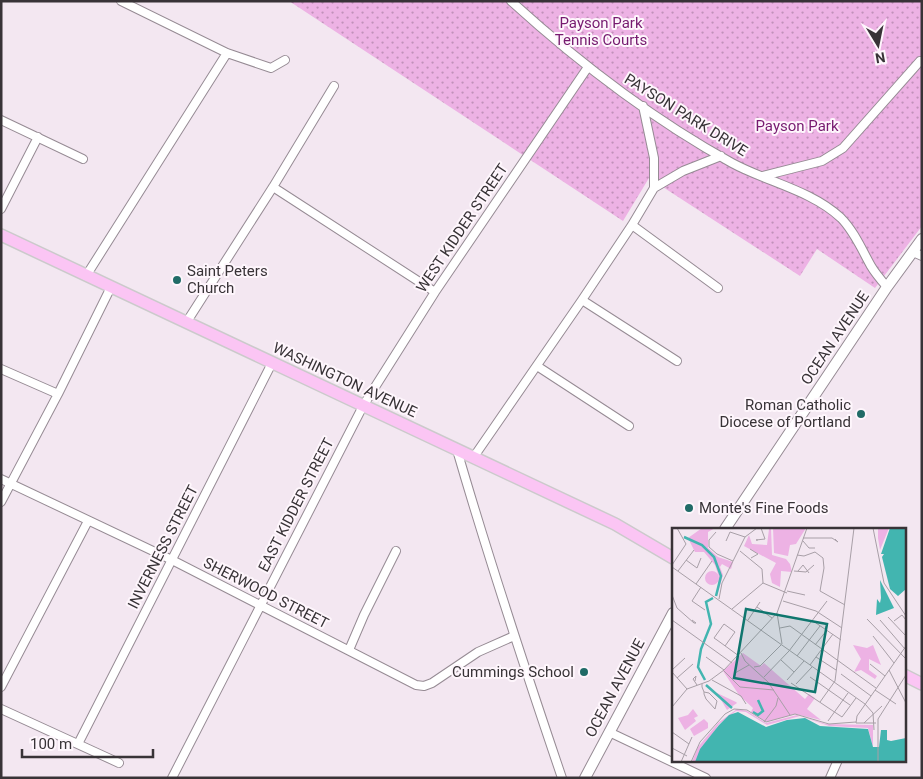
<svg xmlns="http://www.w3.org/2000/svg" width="923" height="779" font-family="Roboto,sans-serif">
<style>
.park{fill:url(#park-dots)}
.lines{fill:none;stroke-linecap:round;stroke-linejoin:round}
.minor-casing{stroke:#968b94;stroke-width:10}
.secondary-casing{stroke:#968b94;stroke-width:12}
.primary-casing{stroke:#cbcacb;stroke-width:14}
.minor{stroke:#fff;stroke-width:8}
.secondary{stroke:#fff;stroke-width:10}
.primary{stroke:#fbc5f4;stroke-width:11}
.poi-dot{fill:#206b67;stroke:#fef6fc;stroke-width:2}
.labels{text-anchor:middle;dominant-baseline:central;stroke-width:4;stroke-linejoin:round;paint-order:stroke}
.park-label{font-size:15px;fill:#761a6f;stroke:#fef6fc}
.street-label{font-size:15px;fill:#383337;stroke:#fef6fc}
.poi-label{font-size:15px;fill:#383337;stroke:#fef6fc;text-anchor:start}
.inset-river{fill:none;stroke:#42b5b0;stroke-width:2.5}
.inset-road{fill:none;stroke:#a89fa7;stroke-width:1}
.view{fill:#0f766e;fill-opacity:0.15;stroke:#0f766e;stroke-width:2.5}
.inset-edge{fill:none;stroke:#383337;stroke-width:2.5}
</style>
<defs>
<pattern id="park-dots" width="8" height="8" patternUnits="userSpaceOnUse" patternTransform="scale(1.25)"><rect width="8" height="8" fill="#edb2e4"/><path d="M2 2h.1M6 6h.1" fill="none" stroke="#c191ba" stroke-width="1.8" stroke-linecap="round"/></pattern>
</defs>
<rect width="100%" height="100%" fill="#f3e7f1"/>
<path class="park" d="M289 1H922V226L875 288 817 249 800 276 649 178 623 221Z"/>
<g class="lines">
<defs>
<path id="minor" d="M121 1 227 53 271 68 285 60
M511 1C577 61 654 120 732 163 767 182 811 190 841 218 854 231 862 250 871 266 875 273 881 280 887 287
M643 106 654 158V188
M1 120 83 159
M763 176 822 161 843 148 920 61
M273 187 435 292
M1 209 38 137
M632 225 718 288
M913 252 922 256
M86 276 227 53
M582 300 677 361
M186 323 273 187 334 86
M537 366 629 426
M1 369 58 394
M457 450C489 560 525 669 562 778
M473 458 582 300 632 225 654 188 683 171 721 156
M1 479 172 560 416 685 424 686 432 683 478 652 514 636
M1 502 58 394 111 287
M349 650 364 615 396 551
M1 687 88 521
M1 709 119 763
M609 732 706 778
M78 744 272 363
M172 778 363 406 435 292 588 67
M830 778 838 760"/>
<path id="secondary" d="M725 529 887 287 922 239
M585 778 673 613"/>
<path id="primary" d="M1 235 615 524 673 558
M904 675 922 684"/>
</defs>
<use href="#minor" class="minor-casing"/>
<use href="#secondary" class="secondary-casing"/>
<use href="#primary" class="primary-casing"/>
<use href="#minor" class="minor"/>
<use href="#secondary" class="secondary"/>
<use href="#primary" class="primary"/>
</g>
<g class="poi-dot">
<circle cx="177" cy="280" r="5"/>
<circle cx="861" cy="414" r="5"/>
<circle cx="689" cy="508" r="5"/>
<circle cx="584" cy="672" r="5"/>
</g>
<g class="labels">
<g class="park-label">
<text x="601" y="23">Payson Park<tspan x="601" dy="17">Tennis Courts</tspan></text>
<text x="797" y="126">Payson Park</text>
</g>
<g class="street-label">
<text transform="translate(686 115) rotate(32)">PAYSON PARK DRIVE</text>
<text transform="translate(462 228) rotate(-56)">WEST KIDDER STREET</text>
<text transform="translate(835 338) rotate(-56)">OCEAN AVENUE</text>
<text transform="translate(345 380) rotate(25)">WASHINGTON AVENUE</text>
<text transform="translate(296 505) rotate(-63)">EAST KIDDER STREET</text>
<text transform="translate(163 547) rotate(-63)">INVERNESS STREET</text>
<text transform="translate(266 593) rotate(27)">SHERWOOD STREET</text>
<text transform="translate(615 688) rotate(-62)">OCEAN AVENUE</text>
</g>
<g class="poi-label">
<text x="187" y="271">Saint Peters<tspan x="187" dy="17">Church</tspan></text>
<text x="851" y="405" text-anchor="end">Roman Catholic<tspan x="851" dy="17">Diocese of Portland</tspan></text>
<text x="699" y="508">Monte's Fine Foods</text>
<text x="574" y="672" text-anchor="end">Cummings School</text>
</g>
</g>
<g transform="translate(672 528)">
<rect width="234" height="234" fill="#f3e7f1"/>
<path d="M33 50a7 7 0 1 1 14 0a7 7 0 1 1-14 0ZM21 181 26 188 22 190 24 193 13 202 6 190 16 187ZM32 191 36 195V200L22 208 18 201Z" fill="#edb2e4"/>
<path d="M30 0H43L36 4V20L46 29 61 34 59 41 50 36 48 39 51 47 45 68 47 49 43 37 32 24H23L16 10ZM92 0H99L100 27 114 31 118 36 120 44 109 43 108 59 100 55 98 46 104 35 72 18 77 7 80 16 95 17 97 1ZM101 0H134L124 16 118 17 116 28 102 25ZM206 0H217L208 22 206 10ZM181 117 195 120 201 117 209 137 197 131V142L205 148 203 151 189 142 182 144 189 131Z" fill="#edb2e4"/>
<path d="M45 165 64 174 65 175 55 182Z" fill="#edb2e4"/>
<path d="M71 125 89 138 92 135 133 171 137 166 143 170 135 181 149 192 123 186 94 194 79 184 81 180 67 167 51 143ZM65 181 75 183 94 195 125 187 154 196 201 197V219L196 200 157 198 128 188 95 197 74 184 64 183 47 196 23 234H20L26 219 46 195Z" fill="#edb2e4"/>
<path d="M218 0H234V61L226 68 218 61 210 29 212 26H209ZM208 52 222 80 204 87 205 71 208 75 209 70ZM66 184 94 199 115 192 133 190 148 198 196 201 201 219H207L209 202H215V212L219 213 234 210V234H23L28 221 47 197 57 187Z" fill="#42b5b0"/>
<path class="inset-river" d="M12 9 30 17 42 29 49 48 44 68M33 152 26 139 29 121 39 96 34 74 41 70M34 157 60 180M81 184 86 187 91 183 86 172"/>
<path class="inset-road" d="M201 0 212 55 234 88M44 4 37 12V19L45 26 61 33M131 10H160L166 14 163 11M86 12H84L93 11 89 0M54 13 58 4 73 9M131 13 137 20H143M78 21 86 26 79 30M68 23 90 41 91 55M125 27 132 28 143 24 151 30 152 40 148 63 173 77M14 32 25 40 29 30M0 37 14 16 5 0M0 39 193 176M6 43 22 22M122 43 134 44 142 37M126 43 131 37 137 45M24 56 40 33M29 59 20 73 33 82M115 63 133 67M0 67 5 80 22 95H24L20 92M47 71 50 55 73 9 85 0M111 73 144 83 170 100M85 79 100 90M60 81 91 55 115 65M105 85 110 116M216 89 234 108M195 91 234 131M0 92 60 135M76 92 88 74M208 92 233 121M222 93 230 87 234 92M144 95 169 112M108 100 118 98 204 160M201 108 222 135M143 117 155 102M53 118 63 104 52 96 42 110 45 112 67 128M69 125 73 133 96 154 118 187M125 128 148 98M34 129 52 142M144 129 164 142M109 132 122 144M198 136 213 148M138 137 161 106M82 139 88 138 109 117M0 142 13 130M51 142 68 159 102 162M217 142 234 175M0 144 15 161M63 145 77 137M169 146 199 168M92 149 117 123 155 73M138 149 178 177M5 150 21 136M40 152 69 168 74 176M115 152 132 133M23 153 24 148 21 151 25 157M119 155 170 189 184 170M30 156V159L32 164V166L34 171 43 181 45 173 37 165 32 164M124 156 140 139M203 162 224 176M148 174 163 153 182 0M193 176 201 185 202 202M0 179 15 161 37 153 52 142 105 85 135 0M156 193 176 165M92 194 104 178 106 170M184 195 185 188 234 118M184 195H204M192 195 210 178M0 204 17 216M0 220 15 228M9 234 20 209M19 234 28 214 53 186 62 181 75 182 94 194 123 186 157 196 184 194M206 234V191L234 147"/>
<path class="view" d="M74 81 155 96 143 164 62 150Z"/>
<rect width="234" height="234" class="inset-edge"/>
</g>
<rect width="923" height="779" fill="none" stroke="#383337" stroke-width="5"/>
<g transform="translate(878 45) rotate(170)" stroke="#fef6fc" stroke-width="4" paint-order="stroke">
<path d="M0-4L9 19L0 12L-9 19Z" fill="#383337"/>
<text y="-8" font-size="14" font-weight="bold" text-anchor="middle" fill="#383337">N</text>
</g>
<path d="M22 749v8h131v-8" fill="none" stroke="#383337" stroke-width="2.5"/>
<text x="30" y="749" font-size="15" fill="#383337" stroke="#fef6fc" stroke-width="4" paint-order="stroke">100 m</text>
</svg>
